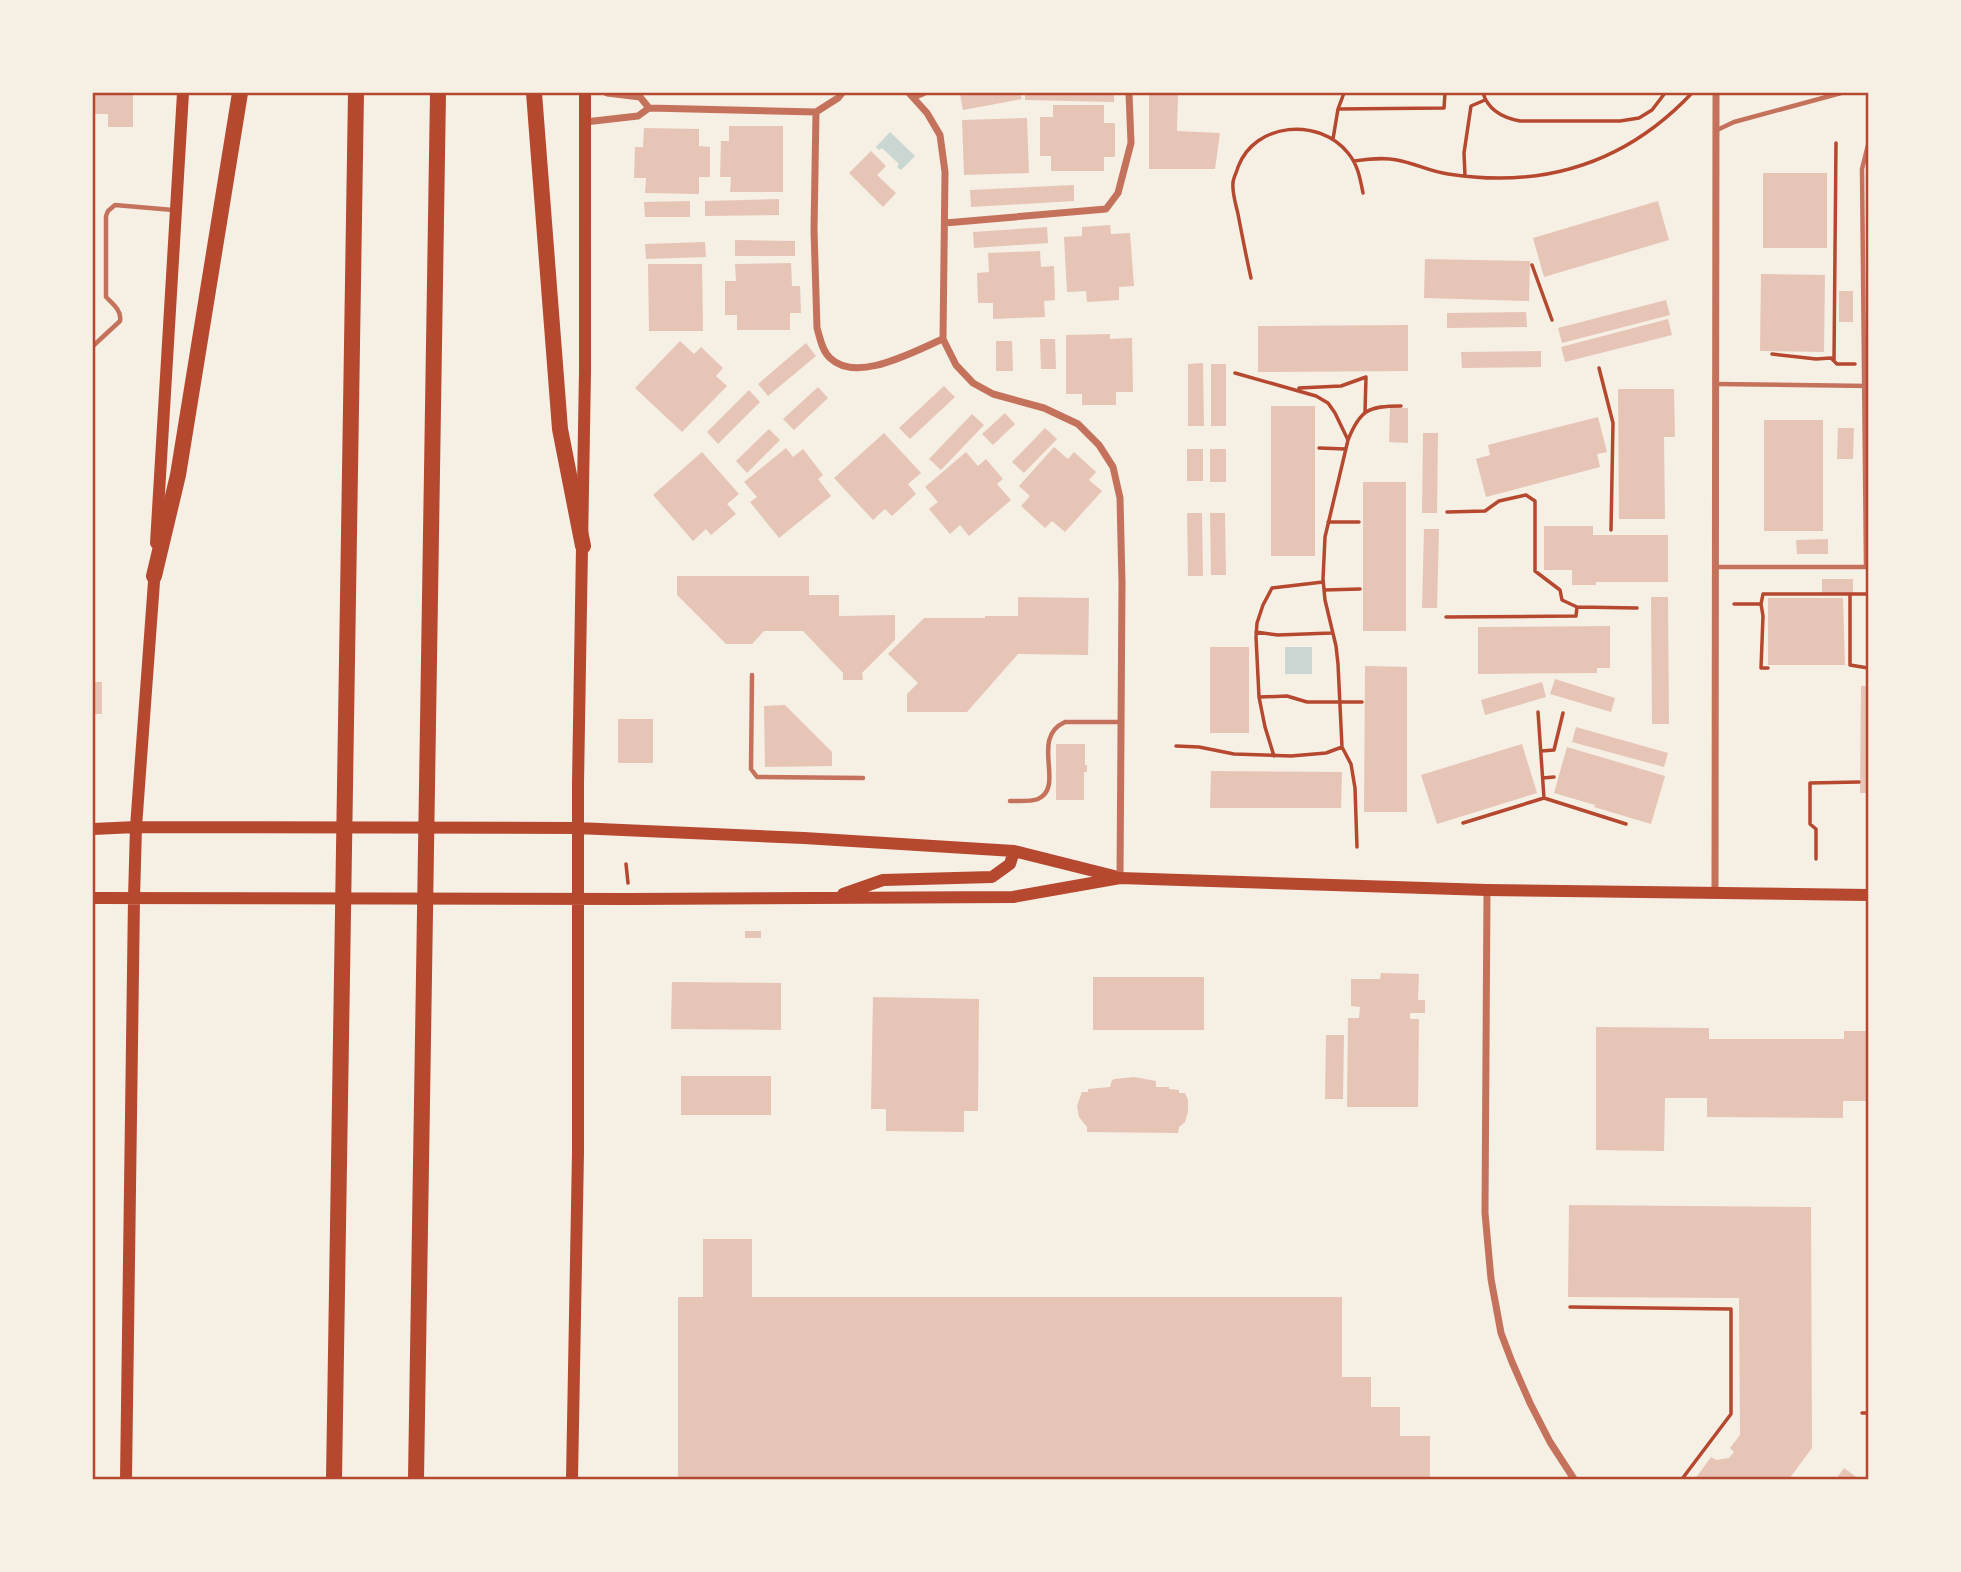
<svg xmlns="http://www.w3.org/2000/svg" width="1961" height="1572" font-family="'Archivo Narrow',sans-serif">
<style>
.water{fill:#c9d6d2}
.building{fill:#e6c5b7}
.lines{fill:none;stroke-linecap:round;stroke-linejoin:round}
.path{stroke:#b5482f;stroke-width:3.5}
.service{stroke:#c5725c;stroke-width:4.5}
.minor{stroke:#c5725c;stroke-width:7}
.secondary{stroke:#b5482f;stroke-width:12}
.motorway{stroke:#b5482f;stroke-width:16}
.neatline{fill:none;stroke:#b5482f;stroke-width:2.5}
</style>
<rect width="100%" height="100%" fill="#f6efe4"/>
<path class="water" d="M890 132 915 156 901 170 897 167 899 164 882 148 879 150 876 147Z
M1285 647H1312V674H1285Z"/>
<path class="building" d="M94 93H133V127H108V114H94Z
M967 93H1020L1022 99 963 110 960 94Z
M1025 93H1114V102L1025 100Z
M1149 93H1178L1177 131 1220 133 1215 169H1149Z
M1053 105H1104V123H1115V157H1104V171H1051V156H1040V117H1053Z
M1027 118 1029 173 964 175 962 120Z
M729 126H783V192H730L731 177H720L721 141H729Z
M644 128 699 129V146L710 147V177H699V194L645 193 646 178H634L635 147H643Z
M871 151 886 166 877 175 896 193 883 207 849 173Z
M1763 173H1827V248H1763Z
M1074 185V201L971 207 970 190Z
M779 199V215L705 216V201Z
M690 201V217H645L644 202Z
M1658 201 1669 240 1544 277 1533 238Z
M1110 225 1111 234 1130 233 1134 286 1119 287V300L1087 302 1086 291 1067 292 1064 237 1082 236V227Z
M1047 227 1048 243 974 248 973 232Z
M735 240 795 241V256H735Z
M705 242 706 257 646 259 645 244Z
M1040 251 1041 267 1054 266 1055 300 1044 301 1045 317 993 319V303H978L977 273 989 272 988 253Z
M1425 259 1530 261 1529 301 1424 298Z
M791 263 792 286H800L801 313H790V330H737V315H725V281H736L735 264Z
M648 264H702L703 331H649Z
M1761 274 1825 275 1824 352 1760 351Z
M1839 291H1853V322H1839Z
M1666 300 1670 315 1562 343 1558 328Z
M1526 312 1527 327 1447 328V313Z
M1668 319 1672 335 1565 362 1561 347Z
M1408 325V371L1258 372V326Z
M1110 334V339L1132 338 1133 392H1116V405H1082V394H1066V335Z
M1040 339H1055L1056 369H1041Z
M680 341 694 354 701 347 723 368 716 376 727 386 682 432 635 388Z
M996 341H1012L1013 371H996Z
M806 343 816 356 768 396 758 384Z
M1541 351V367L1462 368 1461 352Z
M1203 363 1204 426H1188V364Z
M1211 364H1226V426H1211Z
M944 386 955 397 910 439 899 428Z
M818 387 828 398 794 430 783 419Z
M1618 389H1674L1675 437H1664L1665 519H1619Z
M749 390 760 402 718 444 707 432Z
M1271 406H1315V556H1271Z
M1390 408H1408V443L1389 442Z
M1005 413 1015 424 993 445 982 434Z
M972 414 984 425 941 470 929 459Z
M1598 417 1607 452 1597 454 1600 467 1486 497 1476 459 1490 455 1488 445Z
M1764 420H1823V531H1764Z
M1045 428 1057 439 1024 473 1012 462Z
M1838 428H1854L1853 459H1837Z
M769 429 780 440 747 473 736 461Z
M884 433 921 473 908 484 916 494 892 516 885 509 873 520 834 478Z
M1423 433H1438L1437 513H1422Z
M1054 447 1068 459 1074 452 1096 472 1089 480 1102 491 1065 532 1052 521 1045 528 1021 506 1030 496 1019 486Z
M786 448 793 457 803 449 823 475 818 479 831 496 779 538 750 502 757 497 744 482Z
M1187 449H1203V481H1187Z
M1210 449H1226V482H1210Z
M702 452 739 494 727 504 736 514 711 535 706 529 693 541 653 495Z
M966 452 978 466 986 459 1003 479 997 484 1011 500 969 536 960 525 950 534 929 509 938 502 925 487Z
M1363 482H1406V631H1363Z
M1187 513H1202L1203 576H1188Z
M1210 513H1225L1226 575H1211Z
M1544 526H1593V535H1668V582H1596V585H1572V570H1544Z
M1424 529H1439L1437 608H1422Z
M1828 539V554H1797L1796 540Z
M677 576H809V595H839V616L895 615V640L862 673 863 680H843V673L803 631H764L752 644H726L677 595Z
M1822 579H1853V595H1822Z
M1018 597 1089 598 1088 655 1018 654 967 712H907V694L918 683 888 654 924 618H985V616H1018Z
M1651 597H1668L1669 724H1652Z
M1768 598H1843L1845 665H1768Z
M1610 626V668H1597V673L1478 674V627Z
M1210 647H1249V733H1210Z
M1365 666 1407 667V812H1364Z
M1555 679 1615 698 1611 712 1550 694Z
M93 682H102V714H93Z
M1542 682 1546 697 1485 715 1481 700Z
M1861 686H1868V793H1860Z
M785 705 832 752V766L765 767 764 706Z
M618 719H653V763H618Z
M1576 727 1668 753 1664 767 1572 742Z
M1056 744H1085V765H1087V772H1084V800H1056Z
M1522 744 1537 793 1437 824 1421 775Z
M1567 747 1665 776 1651 824 1594 807 1595 805 1554 793Z
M1211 771 1342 772 1341 808H1210Z
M745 931H761V938H745Z
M1381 973 1419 974 1418 1000H1425V1013H1410V1019H1419L1418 1107H1347L1348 1018H1359L1360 1007 1351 1006V979H1380Z
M1093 977H1204V1030H1093Z
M672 982 781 983V1030L671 1029Z
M873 997 979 999 978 1111H964V1132L886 1131V1109H871Z
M1596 1027 1709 1028V1039H1844V1031H1868V1101H1843V1118L1707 1117V1098H1665L1664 1151 1596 1150Z
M1326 1035H1344L1343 1099H1325Z
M681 1076H771V1115H681Z
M1134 1077 1156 1081V1087H1169V1089L1179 1090V1093H1185L1188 1100V1112L1185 1122 1179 1127 1178 1133 1087 1132V1127L1079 1117 1077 1106 1082 1092H1088V1089L1110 1087 1112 1080 1115 1079Z
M1569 1205 1811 1207 1812 1448 1789 1479H1695L1711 1457 1716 1460 1729 1458 1734 1452 1730 1448 1740 1435 1739 1298 1568 1297Z
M703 1239H752V1297H1342V1377H1371V1407H1400V1436H1430V1479H678V1297H703Z
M1844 1468 1859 1479H1836Z"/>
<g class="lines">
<path class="path" d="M1483 93C1488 110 1504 118 1520 121H1620L1639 118 1652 110 1665 93
M1338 109 1444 108 1445 93
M1333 139 1338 109 1344 93
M1354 161C1368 159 1383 157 1397 160 1414 163 1431 172 1448 174 1544 189 1625 164 1692 93
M1465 176 1464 153 1471 106 1485 100
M1532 265 1552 320
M1251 278C1246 256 1242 235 1238 214 1236 205 1232 193 1233 183 1233 178 1237 172 1238 167 1255 122 1319 117 1348 153 1358 165 1360 178 1363 193
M1772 354 1816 359 1831 358 1837 364H1855
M1834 361 1836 143
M1599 368 1613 423 1611 530
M1235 373 1316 396 1328 403 1335 413 1348 440 1325 537 1323 579 1325 600 1336 646 1338 664 1342 747 1351 764 1355 788 1357 847
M1299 388 1341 386 1366 377 1365 412
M1348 440C1360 410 1368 406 1401 406
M1319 448 1346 449
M1447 512 1485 511 1499 501 1526 495 1535 501V571L1560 590 1562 600 1577 607
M1328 522H1359
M1324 590 1360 589
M1850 595V665L1868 668
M1734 604H1761L1763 616 1761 668H1768
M1761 604 1763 594H1868
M1446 617 1576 616 1577 607 1637 608
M1256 632 1278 635 1331 633
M1260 697 1287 696 1307 702H1362
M1538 712 1544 798
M1176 746 1199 747 1234 754 1291 756 1326 753 1342 747
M1541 751 1554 750 1563 713
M1274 756 1265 727 1259 697 1256 637 1257 623 1263 605 1272 588 1323 582
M1543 778 1554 777
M1463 823 1544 798 1626 824
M1816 859V829L1810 824V783L1859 782
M626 864 628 883
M1570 1307 1731 1309V1414L1682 1479
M1862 1413H1868"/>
<path class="service" d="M1717 130 1734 122 1841 93
M93 346 120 321C122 311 113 304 106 297V216L108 211 115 205 173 210
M1715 384 1868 386
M1716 567H1868
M1866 567 1862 169 1868 145
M752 675 751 769 757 777 863 778
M1010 801C1018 801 1030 802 1038 799 1066 786 1029 738 1065 722H1120"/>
<path class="minor" d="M842 93 838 98 816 112 814 230 817 328C820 338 822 351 830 358 857 384 914 351 943 339
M909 93 927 113 940 135 945 172 943 339 956 365 973 383 993 394 1044 408 1078 424 1099 445 1113 467 1120 498 1122 583 1120 878
M913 97 923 93
M649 108 816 112
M585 122 638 116 649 108 640 97 607 93
M945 223 1106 209 1118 193 1131 143 1129 93
M1487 890 1485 1213 1491 1279 1501 1333 1512 1362 1530 1403 1550 1442 1574 1479
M1715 894 1716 93"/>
<path class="secondary" d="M156 543 183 93
M93 829 136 827 577 828 804 838 1014 851 1114 876
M843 894 883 880 992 877 1010 864 1014 851
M93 898 630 899 1013 897 1120 878 1487 890 1868 895
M126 1479 134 898 136 827 155 568
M572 1479 578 1152V783L585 371V93"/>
<path class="motorway" d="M534 93 560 429 583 546
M154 576 178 475 240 93
M334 1479 356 93
M416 1479 438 93"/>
</g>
<rect width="1961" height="1572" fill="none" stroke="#f6efe4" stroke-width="189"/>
<rect x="94" y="94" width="1773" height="1384" class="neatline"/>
</svg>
